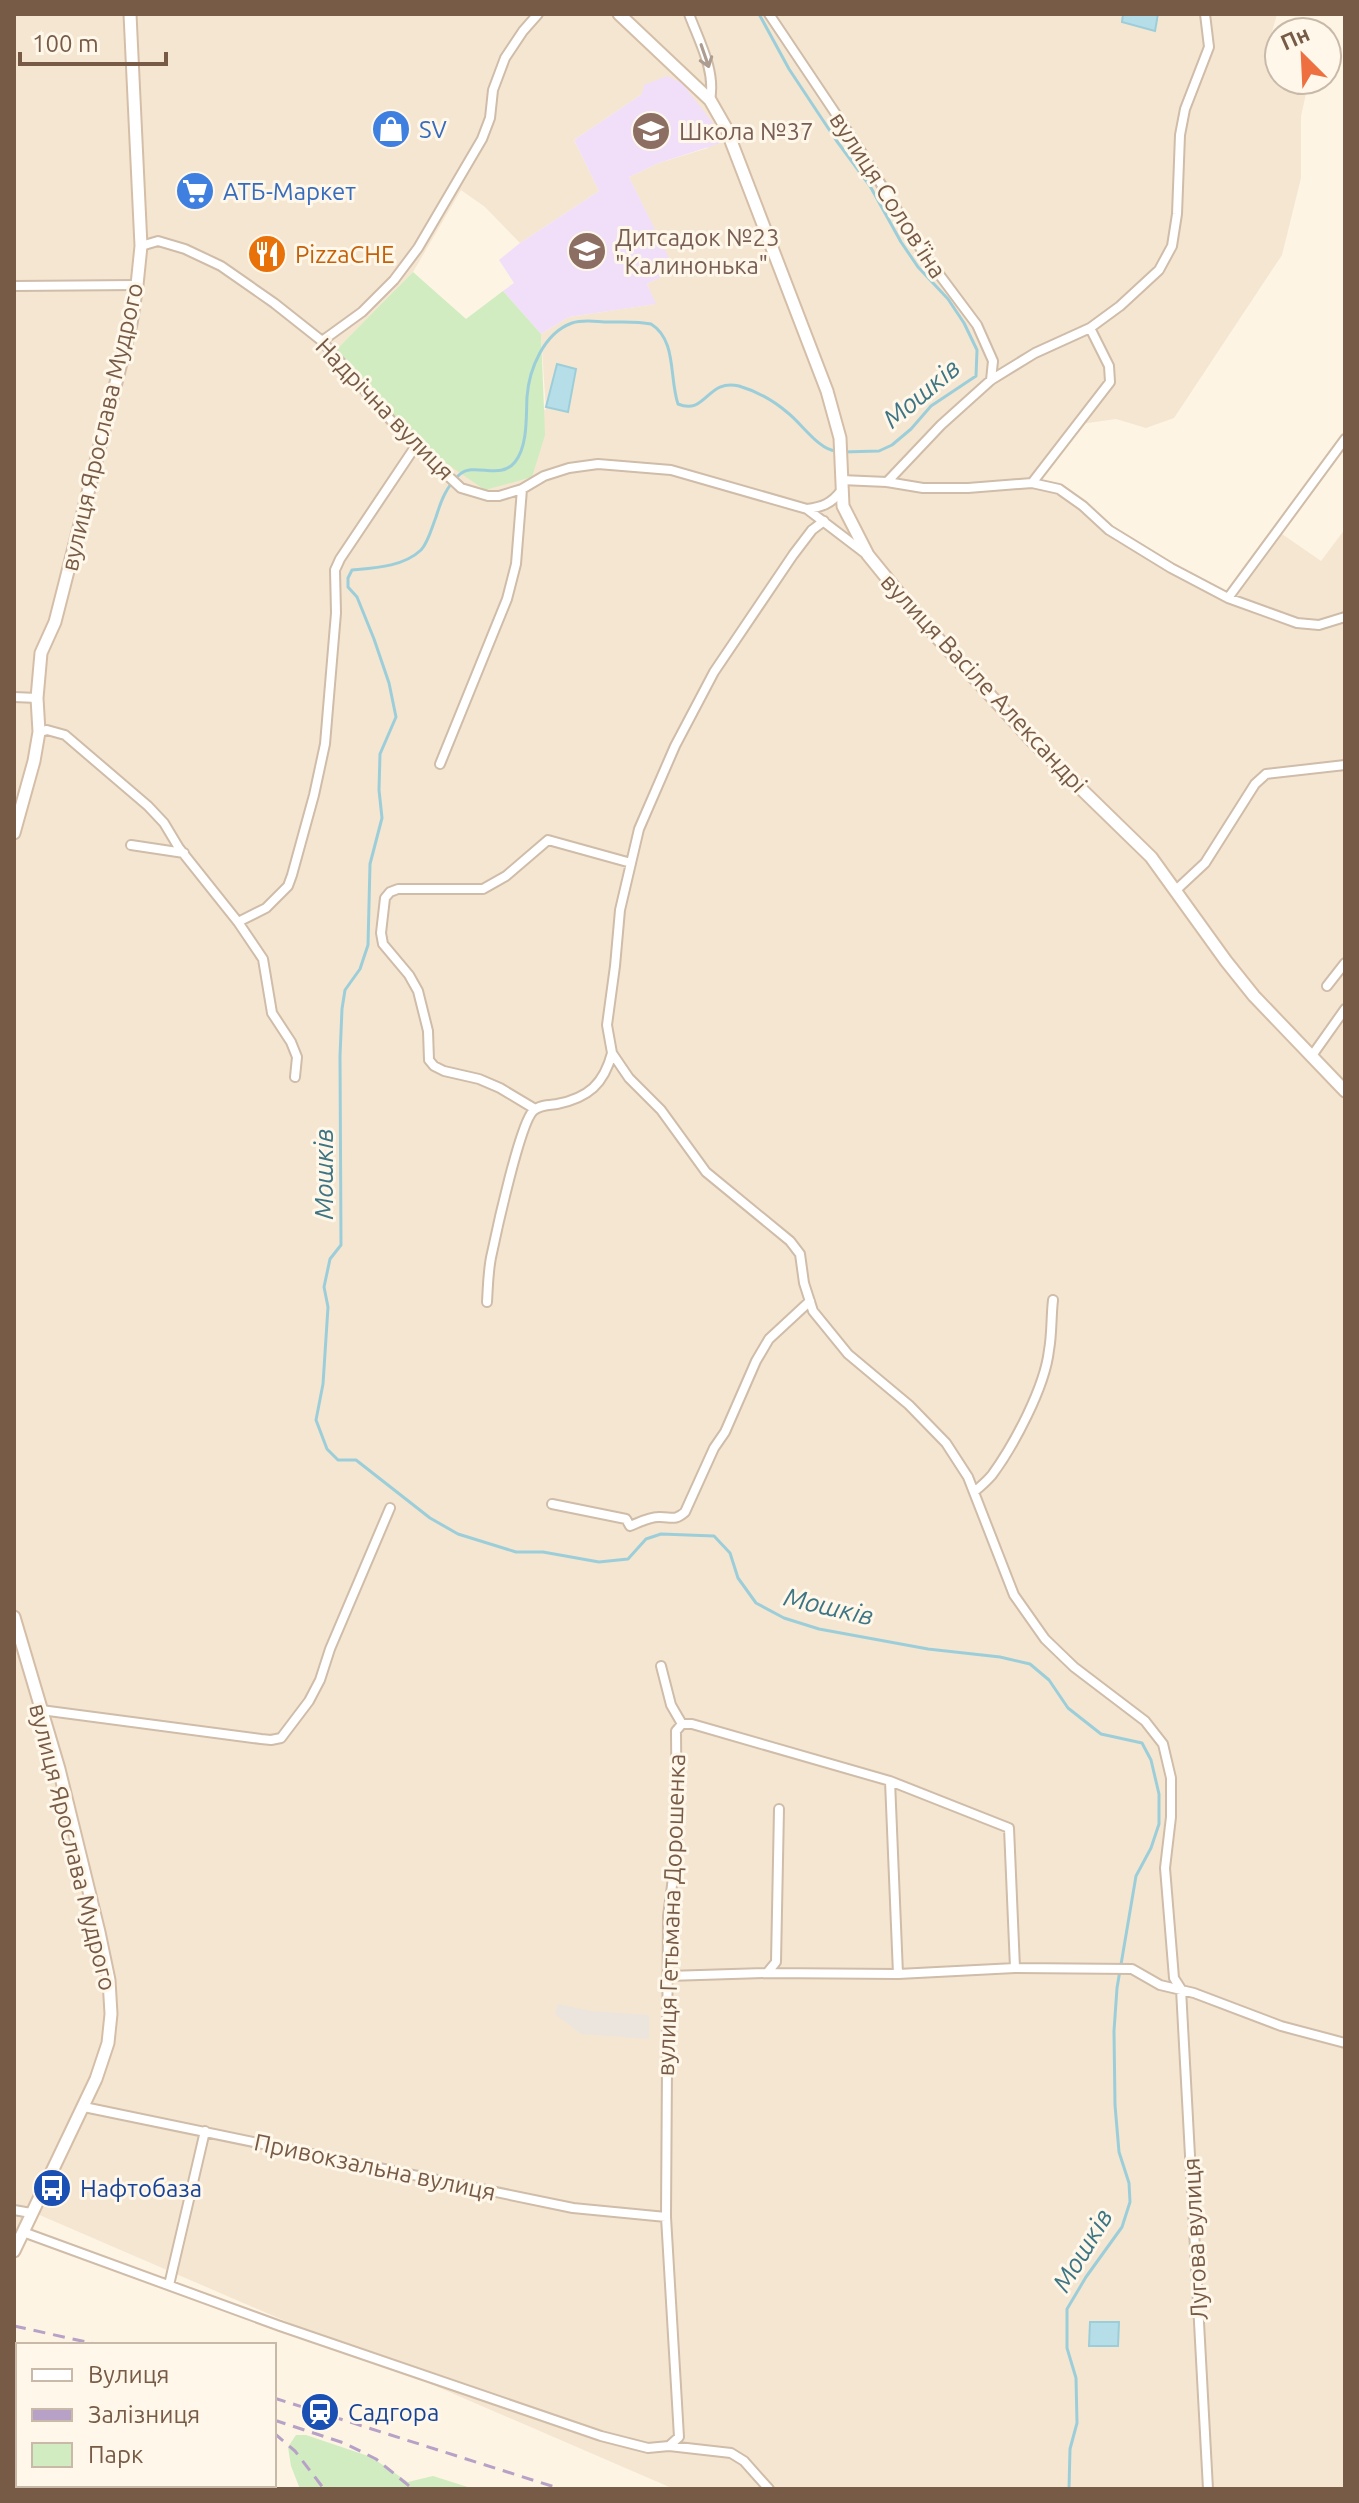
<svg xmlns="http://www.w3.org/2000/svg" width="1359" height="2503" font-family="Ubuntu,sans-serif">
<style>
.residential{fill:#f5e6d1;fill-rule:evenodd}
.industrial{fill:#ece5de}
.education{fill:#f1dffa}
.green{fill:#d0ecc0}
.water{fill:#b6dee8;stroke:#9cceda;stroke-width:2}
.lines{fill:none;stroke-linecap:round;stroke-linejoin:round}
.stream{stroke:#9cceda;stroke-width:3}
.street-casing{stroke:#cfbca9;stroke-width:12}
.secondary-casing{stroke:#d5bea8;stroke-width:15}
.street{stroke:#fff;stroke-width:8}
.secondary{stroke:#fff;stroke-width:11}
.rail{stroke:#b7a1c7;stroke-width:3;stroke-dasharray:12 8;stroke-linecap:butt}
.oneway{stroke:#ad9d91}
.labels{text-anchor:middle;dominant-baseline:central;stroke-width:6;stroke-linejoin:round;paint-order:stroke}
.shop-label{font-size:24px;fill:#366cbe;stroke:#fff8ea;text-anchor:start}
.education-label{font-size:24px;fill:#785e54;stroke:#fff8ea;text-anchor:start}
.street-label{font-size:24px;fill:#775b47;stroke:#fff8ea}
.food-label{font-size:24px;fill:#c56008;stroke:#fff8ea;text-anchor:start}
.transit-label{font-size:24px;fill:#164399;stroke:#fff8ea;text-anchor:start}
.water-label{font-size:26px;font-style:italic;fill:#3d7584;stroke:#fff8ea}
</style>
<rect width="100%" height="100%" fill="#fdf4e3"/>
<path class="residential" d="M14 14H1123L1121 17 1159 19 1158 14H1277L1272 32 1276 62H1279V80H1309L1301 116V178L1282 255 1174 418 1146 428 1116 419 1074 425 1028 480 1066 498 1115 541 1232 603 1282 534 1321 561 1345 529V2489H674L35 2213 14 2257ZM642 94 708 148 659 163 629 177 674 270 647 284 655 304 569 317 541 334 546 410 334 352 413 272 461 190 485 207 520 243 599 191 574 140Z"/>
<path class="industrial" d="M558 2004 591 2011 649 2015V2039L581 2034 555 2014Z
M14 2346 18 2347V2485H268L281 2489H14Z"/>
<path class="education" d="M667 76 682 83 713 123 721 143 659 163 629 177 675 270 647 284 656 304 569 317 541 334 503 291 514 283 499 260 520 243 599 191 574 140 642 94 644 85Z"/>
<path class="green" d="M413 272 466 319 503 291 541 334 545 435 532 477 485 490 418 444 334 352Z
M296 2435H306L371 2457 408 2482 433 2476 474 2489H300L291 2466 288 2447Z"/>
<path class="water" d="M1123 14H1158L1155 31 1122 22Z
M557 364 576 369 568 412 546 407Z
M1090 2322H1119L1118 2346H1089Z"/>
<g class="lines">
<path class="stream" d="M759 14 789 69 836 140 870 186 901 242 918 267 948 299 964 323 977 350 976 376 931 406 911 429 892 445 879 451 843 452
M836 451C819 450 802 424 788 413 774 401 756 391 739 386 707 378 706 416 678 404 669 378 677 340 651 324 637 321 623 322 609 322 597 322 584 319 572 323 544 333 529 369 527 397 526 416 528 446 515 462 500 481 474 461 459 475 446 487 441 501 436 517 432 527 428 543 421 550 403 567 374 568 352 570L348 578V587L357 597 374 639 389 683 396 717 380 754 379 790 382 818 370 864 368 945 360 969 345 990 342 1009 340 1056 341 1245 330 1259 324 1287 328 1307 323 1384 316 1420 327 1449 338 1460H356L430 1518 458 1534 516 1552H543L599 1562 628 1559 646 1539 661 1534 714 1536 730 1553 738 1578 756 1603 784 1618 819 1629 928 1649 1000 1657 1030 1664 1049 1680 1068 1708 1101 1734 1142 1743 1151 1760 1159 1794V1824L1151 1848 1136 1876 1117 1988 1114 2031 1115 2105 1119 2152 1129 2183 1130 2202 1122 2227 1086 2277 1067 2309V2348L1076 2378 1077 2423 1070 2449 1069 2489"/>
<defs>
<path id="street" d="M689 14C699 41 716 71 710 100
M769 14 860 150 924 254 977 325 993 361 991 380
M141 246 158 241 185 249 221 266 274 303 322 341 402 433 461 488 488 496H499L522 489 544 476 569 468 598 464 671 470 807 509 866 554
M14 286 137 285
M322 341 362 312 394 280 418 248 482 139 490 118 493 90 505 58 523 31 538 14
M841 480 887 482 923 488H968L1032 483 1059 489 1083 506 1109 530 1171 568 1228 598 1297 623 1319 625 1345 617
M887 482 941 425 991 380 1035 353 1090 328 1120 306 1159 270 1172 246 1177 214 1180 135 1185 109 1209 47 1205 14
M1032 483 1110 382 1109 366 1090 328
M807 509C822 507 831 504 841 491
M824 521 812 530 793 555 714 672 675 746 639 829 620 910 615 966 607 1025 612 1053 629 1078 661 1110 706 1172 790 1241 800 1254 804 1283 813 1311 848 1354 909 1405 946 1443 968 1477 1014 1595 1045 1639 1074 1667 1145 1721 1163 1744 1171 1778V1817L1165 1868 1174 1978 1181 1989 1208 2489
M1228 598 1345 439
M14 697 37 698
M39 732 47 730 65 735 148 806 164 823 179 848 238 922 263 959 272 1013 291 1042 297 1057 295 1077
M440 764 507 599 516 564 522 489
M131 845 184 853
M1175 891 1205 863 1255 784 1266 774 1345 765
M238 922 266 908 288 886 292 875 314 795 325 744 336 613 335 570 340 559 415 447
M1327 986 1345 963
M1311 1057 1345 1009
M535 1109 500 1088 479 1079 444 1071 434 1066 429 1060 428 1031 418 991 409 975 383 944 381 933 385 898 390 892 398 889H483L506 876 548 840 631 863
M487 1302C488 1286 488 1269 492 1253 497 1229 520 1124 533 1111 539 1105 549 1105 557 1104 588 1098 604 1084 612 1053
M974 1492C980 1487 987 1481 992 1475 1014 1445 1045 1387 1049 1350 1052 1334 1051 1317 1053 1300
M552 1504 626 1519 630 1526C638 1523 649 1517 658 1517 670 1516 674 1522 685 1512L714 1448 725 1432 756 1361 769 1339 810 1301
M661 1666 671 1705 682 1724
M41 1710 261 1739 271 1740 281 1738 309 1701 320 1680 330 1649 390 1508
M890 1781 898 1974
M767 1973 776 1962 779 1809
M668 1976 767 1973 898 1974 1015 1968 1132 1969 1160 1985 1194 1993 1281 2026 1345 2043
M84 2107 573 2208 666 2217
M14 2210 31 2213
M23 2232 280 2326 601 2436 648 2448 669 2446 731 2453 744 2461 769 2489
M169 2285 205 2131
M669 2446 679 2437 666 2217 668 1916 677 1847 676 1731 682 1724H692L890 1781 1009 1828 1015 1968"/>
<path id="secondary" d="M619 14 710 100 726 128 827 391 840 438 843 506 868 555 920 619 1035 744 1151 857 1226 961 1254 996 1345 1091
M14 833 34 761 39 732 37 698 41 653 55 622 131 324 137 285 141 246 130 14
M14 1617 59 1769 99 1932 109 1980 111 2014 108 2043 96 2079 14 2251"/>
</defs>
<use href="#street" class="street-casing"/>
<use href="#secondary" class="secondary-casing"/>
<use href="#street" class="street"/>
<use href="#secondary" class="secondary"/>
<path class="rail" d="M14 2326 100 2345
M274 2398 561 2489
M274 2420 344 2443 376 2459 413 2489
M274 2433 295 2451 324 2489"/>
</g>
<defs><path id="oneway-shaft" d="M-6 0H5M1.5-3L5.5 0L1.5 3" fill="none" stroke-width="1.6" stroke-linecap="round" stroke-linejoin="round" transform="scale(2)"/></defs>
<use class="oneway" href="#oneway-shaft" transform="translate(705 56) rotate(71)"/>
<defs>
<symbol id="shop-disc" viewBox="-11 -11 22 22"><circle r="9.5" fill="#3f7fe0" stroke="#fff8ea"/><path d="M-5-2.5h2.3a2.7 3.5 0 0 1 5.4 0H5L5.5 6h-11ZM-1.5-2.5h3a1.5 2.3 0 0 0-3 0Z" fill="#fff"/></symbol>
<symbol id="school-disc" viewBox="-11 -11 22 22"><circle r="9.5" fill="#8d6e63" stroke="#fff8ea"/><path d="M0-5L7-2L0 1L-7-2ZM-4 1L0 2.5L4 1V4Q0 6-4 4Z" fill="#fff"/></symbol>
<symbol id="supermarket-disc" viewBox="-11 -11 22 22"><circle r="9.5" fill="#3f7fe0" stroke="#fff8ea"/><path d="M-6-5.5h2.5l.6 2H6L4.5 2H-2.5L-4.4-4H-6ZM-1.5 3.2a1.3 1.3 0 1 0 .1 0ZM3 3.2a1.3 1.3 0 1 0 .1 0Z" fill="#fff"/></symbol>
<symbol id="restaurant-disc" viewBox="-11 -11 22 22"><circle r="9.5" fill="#e8710a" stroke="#fff8ea"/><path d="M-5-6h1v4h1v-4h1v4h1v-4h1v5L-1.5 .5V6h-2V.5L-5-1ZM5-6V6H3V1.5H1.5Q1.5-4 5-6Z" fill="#fff"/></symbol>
<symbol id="bus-disc" viewBox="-11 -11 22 22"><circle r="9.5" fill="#1a4fb4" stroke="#fff8ea"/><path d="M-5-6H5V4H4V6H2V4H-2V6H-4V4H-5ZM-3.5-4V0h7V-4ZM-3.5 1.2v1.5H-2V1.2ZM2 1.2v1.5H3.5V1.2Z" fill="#fff"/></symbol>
<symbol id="station-disc" viewBox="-11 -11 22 22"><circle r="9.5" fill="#1a4fb4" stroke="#fff8ea"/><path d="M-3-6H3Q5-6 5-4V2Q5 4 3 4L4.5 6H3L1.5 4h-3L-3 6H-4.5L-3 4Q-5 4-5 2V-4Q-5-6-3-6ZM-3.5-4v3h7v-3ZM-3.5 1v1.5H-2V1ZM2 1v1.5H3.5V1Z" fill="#fff"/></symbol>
</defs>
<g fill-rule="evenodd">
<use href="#shop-disc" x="369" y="107" width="44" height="44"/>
<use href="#school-disc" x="629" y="109" width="44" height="44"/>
<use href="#supermarket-disc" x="173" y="169" width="44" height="44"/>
<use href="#school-disc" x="565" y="229" width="44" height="44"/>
<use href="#restaurant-disc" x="245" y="232" width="44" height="44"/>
<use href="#bus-disc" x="30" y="2166" width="44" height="44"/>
<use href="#station-disc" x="298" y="2390" width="44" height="44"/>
</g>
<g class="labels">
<g class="shop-label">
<text x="419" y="129">SV</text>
<text x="223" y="191">АТБ-Маркет</text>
</g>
<g class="education-label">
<text x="679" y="131">Школа №37</text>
<text x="615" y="237">Дитсадок №23<tspan x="615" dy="28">"Калинонька"</tspan></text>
</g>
<g class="street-label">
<text transform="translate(888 195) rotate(57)">вулиця Солов'їна</text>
<text transform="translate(385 409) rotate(46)">Надрічна вулиця</text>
<text transform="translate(102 427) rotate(-77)">вулиця Ярослава Мудрого</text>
<text transform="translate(984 683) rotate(47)">вулиця Васіле Александрі</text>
<text transform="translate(73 1847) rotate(76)">вулиця Ярослава Мудрого</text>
<text transform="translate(671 1915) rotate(-88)">вулиця Гетьмана Дорошенка</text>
<text transform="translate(375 2167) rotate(12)">Привокзальна вулиця</text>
<text transform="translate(1195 2239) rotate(-93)">Лугова вулиця</text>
</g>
<g class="food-label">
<text x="295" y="254">PizzaCHE</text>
</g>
<g class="transit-label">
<text x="80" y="2188">Нафтобаза</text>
<text x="348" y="2412">Садгора</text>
</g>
<g class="water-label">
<text transform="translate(921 393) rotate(-40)">Мошків</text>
<text transform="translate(323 1174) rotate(-90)">Мошків</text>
<text transform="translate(829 1606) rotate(13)">Мошків</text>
<text transform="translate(1082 2250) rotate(-59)">Мошків</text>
</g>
</g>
<rect width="1359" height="2503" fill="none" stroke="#775b47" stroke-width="32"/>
<rect x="16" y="2343" width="260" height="144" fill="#fff8ea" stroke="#c9b9a9" stroke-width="2"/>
<rect x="32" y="2369" width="40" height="12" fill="#ffffff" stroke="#c9b9a9" stroke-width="2"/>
<text x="88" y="2383" font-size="24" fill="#775b47">Вулиця</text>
<rect x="32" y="2409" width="40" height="12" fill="#b7a1c7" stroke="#c9b9a9" stroke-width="2"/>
<text x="88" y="2423" font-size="24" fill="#775b47">Залізниця</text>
<rect x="32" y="2443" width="40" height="24" fill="#d0ecc0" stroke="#c9b9a9" stroke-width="2"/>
<text x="88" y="2463" font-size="24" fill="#775b47">Парк</text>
<g transform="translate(1303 56) rotate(336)"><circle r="38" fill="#fff8ea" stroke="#c9b9a9" stroke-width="2"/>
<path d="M0-6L14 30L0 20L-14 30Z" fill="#ee7041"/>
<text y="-12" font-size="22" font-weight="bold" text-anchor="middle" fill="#775b47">Пн</text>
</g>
<path d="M20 52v12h146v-12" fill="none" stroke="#775b47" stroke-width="4"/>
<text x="32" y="52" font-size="24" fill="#775b47" stroke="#fff8ea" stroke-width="6" paint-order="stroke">100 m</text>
</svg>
